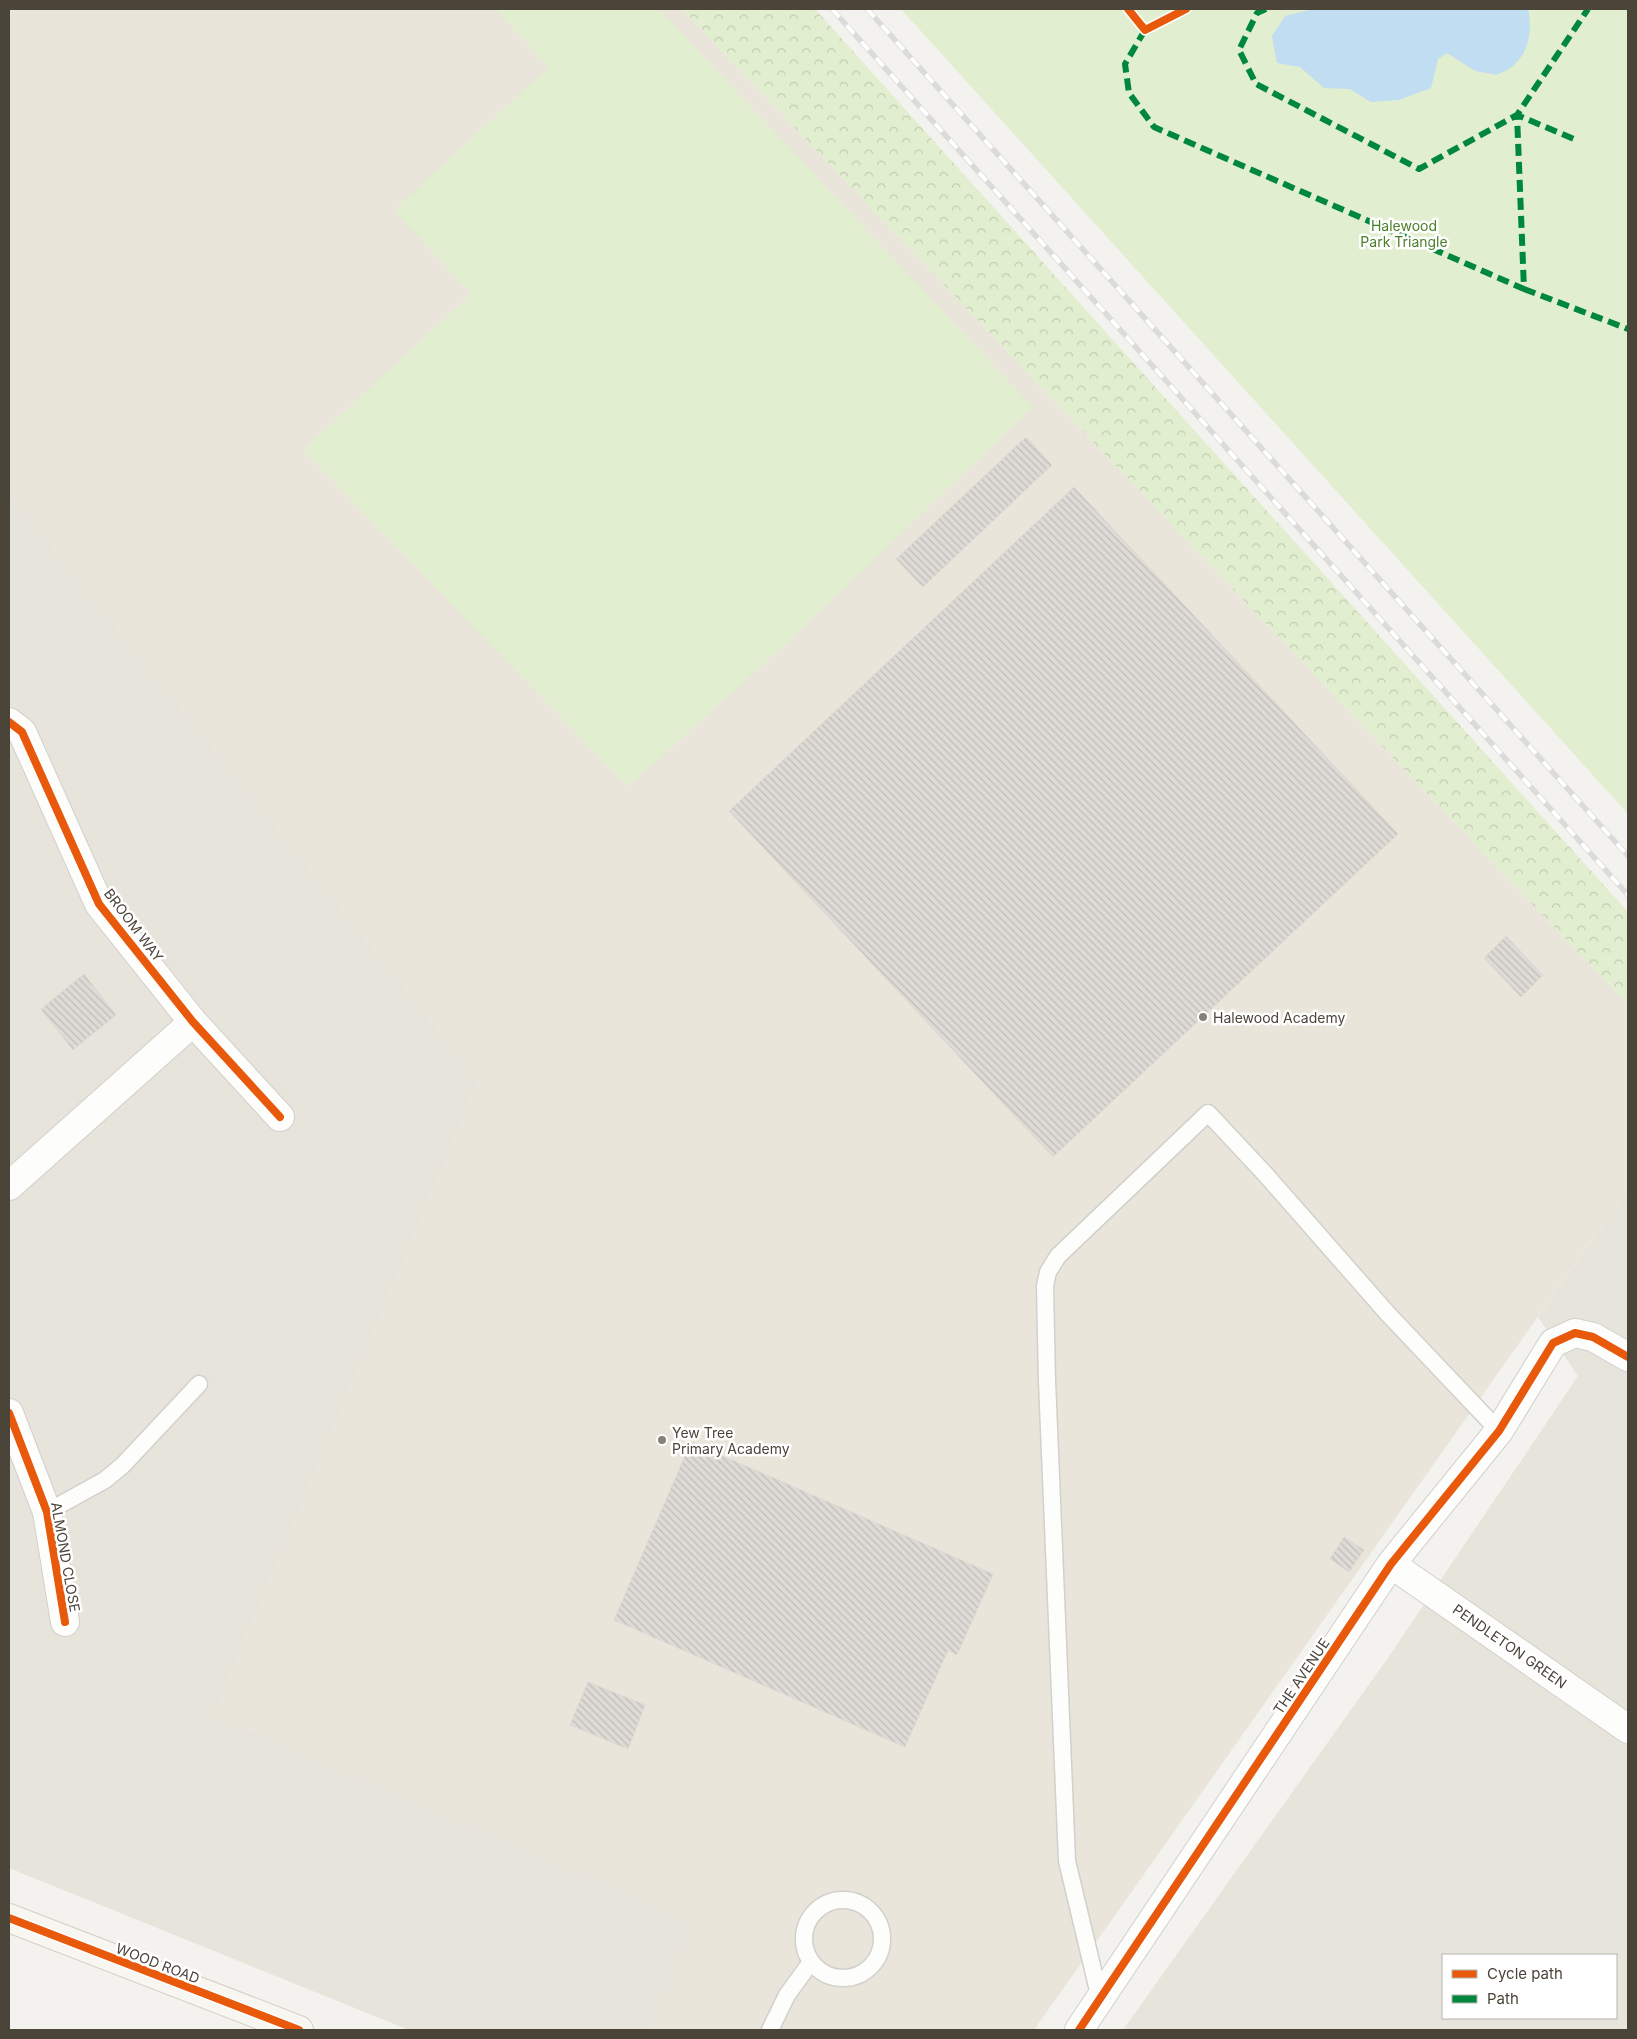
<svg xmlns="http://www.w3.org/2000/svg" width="1637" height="2039" font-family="Inter,sans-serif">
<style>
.residential{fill:#e7e4dc;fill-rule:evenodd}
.education{fill:#eae5da}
.forest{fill:url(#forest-crowns)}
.park{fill:#e1eecf}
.water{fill:#c0ddf1}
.building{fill:url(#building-back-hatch);stroke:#dcd9d4}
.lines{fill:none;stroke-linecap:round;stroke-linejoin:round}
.lane-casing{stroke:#d2d0cb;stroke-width:19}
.street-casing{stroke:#d2d0cb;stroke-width:30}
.secondary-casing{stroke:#d3cfc5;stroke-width:30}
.lane{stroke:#fdfdfc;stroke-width:16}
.street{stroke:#fdfdfc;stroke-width:28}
.secondary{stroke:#f7f6f1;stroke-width:28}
.rail-casing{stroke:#dbdbda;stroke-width:5.5}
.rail{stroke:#fff;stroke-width:4;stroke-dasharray:11;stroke-linecap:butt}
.quiet{stroke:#00873e;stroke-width:6;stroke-dasharray:12 6;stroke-linecap:butt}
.cycleway-casing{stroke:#fff;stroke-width:11}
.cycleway{stroke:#e8590c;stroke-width:8}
.poi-dot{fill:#868178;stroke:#fff;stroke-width:2}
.labels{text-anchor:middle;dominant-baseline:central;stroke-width:5;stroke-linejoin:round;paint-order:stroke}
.park-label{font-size:14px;fill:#4a7f2a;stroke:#fff}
.street-label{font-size:14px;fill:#4b4439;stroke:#fff}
.poi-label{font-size:14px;fill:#4b4439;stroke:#fff;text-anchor:start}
</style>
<defs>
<pattern id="forest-crowns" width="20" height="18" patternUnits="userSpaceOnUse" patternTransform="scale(1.25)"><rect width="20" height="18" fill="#e1eecf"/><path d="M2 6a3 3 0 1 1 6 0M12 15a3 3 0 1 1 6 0" fill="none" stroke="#c3cdb2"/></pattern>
<pattern id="building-back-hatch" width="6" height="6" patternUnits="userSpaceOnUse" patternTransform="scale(1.25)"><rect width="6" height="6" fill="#dedbd6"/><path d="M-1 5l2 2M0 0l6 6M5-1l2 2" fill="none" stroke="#c0bdb8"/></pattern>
</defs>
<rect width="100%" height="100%" fill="#f4f2ee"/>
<path class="residential" d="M9 492 479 1081 214 1715 696 1921 652 2030H409L9 1868Z
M1628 1189V2030H1123L1392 1652 1578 1376 1538 1317ZM1443 1955H1616V2018H1443Z"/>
<path class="education" d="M9 9H682L1628 1005V1189L1034 2030H652L695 1921 214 1715 479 1081 9 492Z"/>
<path class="forest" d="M682 9H815L1628 912V1005Z"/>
<path class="park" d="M495 9H659L1033 407 791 639 628 787 303 450 471 294 394 210 549 67Z
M901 9H1628V814Z"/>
<path class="water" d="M1313 9H1528C1532 27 1530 51 1514 65 1510 69 1502 72 1497 75L1475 71 1447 53 1438 59 1431 88 1399 100 1371 102 1350 89 1324 88 1300 67 1277 63 1272 36 1285 16Z"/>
<path class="building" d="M1026 437 1052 465 923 587 896 559Z
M1074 487 1398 834 1053 1157 729 811Z
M1506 936 1543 975 1521 997 1484 958Z
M84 974 116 1015 73 1050 41 1009Z
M691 1442 993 1574 957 1655 948 1650 905 1747 614 1620Z
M1344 1537 1364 1550 1349 1572 1330 1559Z
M588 1682 645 1705 628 1749 570 1725Z"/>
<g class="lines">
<defs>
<path id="lane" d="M47 1512 105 1480 123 1465 199 1384
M804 1939a39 39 0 1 1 78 0a39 39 0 1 1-78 0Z
M1100 1999 1067 1861 1047 1381 1045 1286 1048 1272 1058 1256 1208 1113 1266 1175 1388 1314 1499 1431
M770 2030 787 1995 811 1962"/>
<path id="street" d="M9 722 22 732 99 904 193 1022 280 1117
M9 1186 193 1022
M9 1413 47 1512 65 1622
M1391 1564 1628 1729
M1079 2030 1391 1564 1499 1431 1553 1343 1575 1333 1593 1337 1628 1357"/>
<path id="secondary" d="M9 1918 299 2030"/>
</defs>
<use href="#lane" class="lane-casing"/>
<use href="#street" class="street-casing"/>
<use href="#secondary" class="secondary-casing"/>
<use href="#lane" class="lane"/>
<use href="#street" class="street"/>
<use href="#secondary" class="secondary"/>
<defs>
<path id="rail" d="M832 9 1628 895
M867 9 1628 856"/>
</defs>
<use href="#rail" class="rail-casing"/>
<use href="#rail" class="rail"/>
<path class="quiet" d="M1266 9 1257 13 1239 50 1256 84 1419 169 1517 115 1588 9
M1145 30 1125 64 1129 93 1154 127 1524 289 1517 115 1574 139
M1524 289 1628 329"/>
<defs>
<path id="cycleway" d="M1128 9 1145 30 1186 9
M9 722 22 732 99 904 193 1022 280 1117
M9 1413 47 1512 65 1622
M9 1918 299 2030
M1079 2030 1391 1564 1499 1431 1553 1343 1575 1333 1593 1337 1628 1357"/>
</defs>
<use href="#cycleway" class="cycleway-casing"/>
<use href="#cycleway" class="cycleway"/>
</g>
<g class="poi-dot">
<circle cx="1203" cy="1017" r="5"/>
<circle cx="662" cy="1440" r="5"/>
</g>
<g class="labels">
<g class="park-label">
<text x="1404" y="225">Halewood<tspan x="1404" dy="16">Park Triangle</tspan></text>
</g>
<g class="street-label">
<text transform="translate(134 925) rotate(53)">BROOM WAY</text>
<text transform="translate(66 1557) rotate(80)">ALMOND CLOSE</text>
<text transform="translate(1510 1646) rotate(35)">PENDLETON GREEN</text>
<text transform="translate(1301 1676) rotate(-56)">THE AVENUE</text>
<text transform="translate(158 1963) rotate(21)">WOOD ROAD</text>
</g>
<g class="poi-label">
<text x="1213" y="1017">Halewood Academy</text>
<text x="672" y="1432">Yew Tree<tspan x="672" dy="16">Primary Academy</tspan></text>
</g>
</g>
<rect width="1637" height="2039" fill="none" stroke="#4b4439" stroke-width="20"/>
<rect x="1442" y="1954" width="175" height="65" fill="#ffffff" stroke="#b7b4b0"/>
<rect x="1452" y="1970" width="25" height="8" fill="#e8590c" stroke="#b7b4b0"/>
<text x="1487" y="1979" font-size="15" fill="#4b4439">Cycle path</text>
<rect x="1452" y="1995" width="25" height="8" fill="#00873e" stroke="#b7b4b0"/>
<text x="1487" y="2004" font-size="15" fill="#4b4439">Path</text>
</svg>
